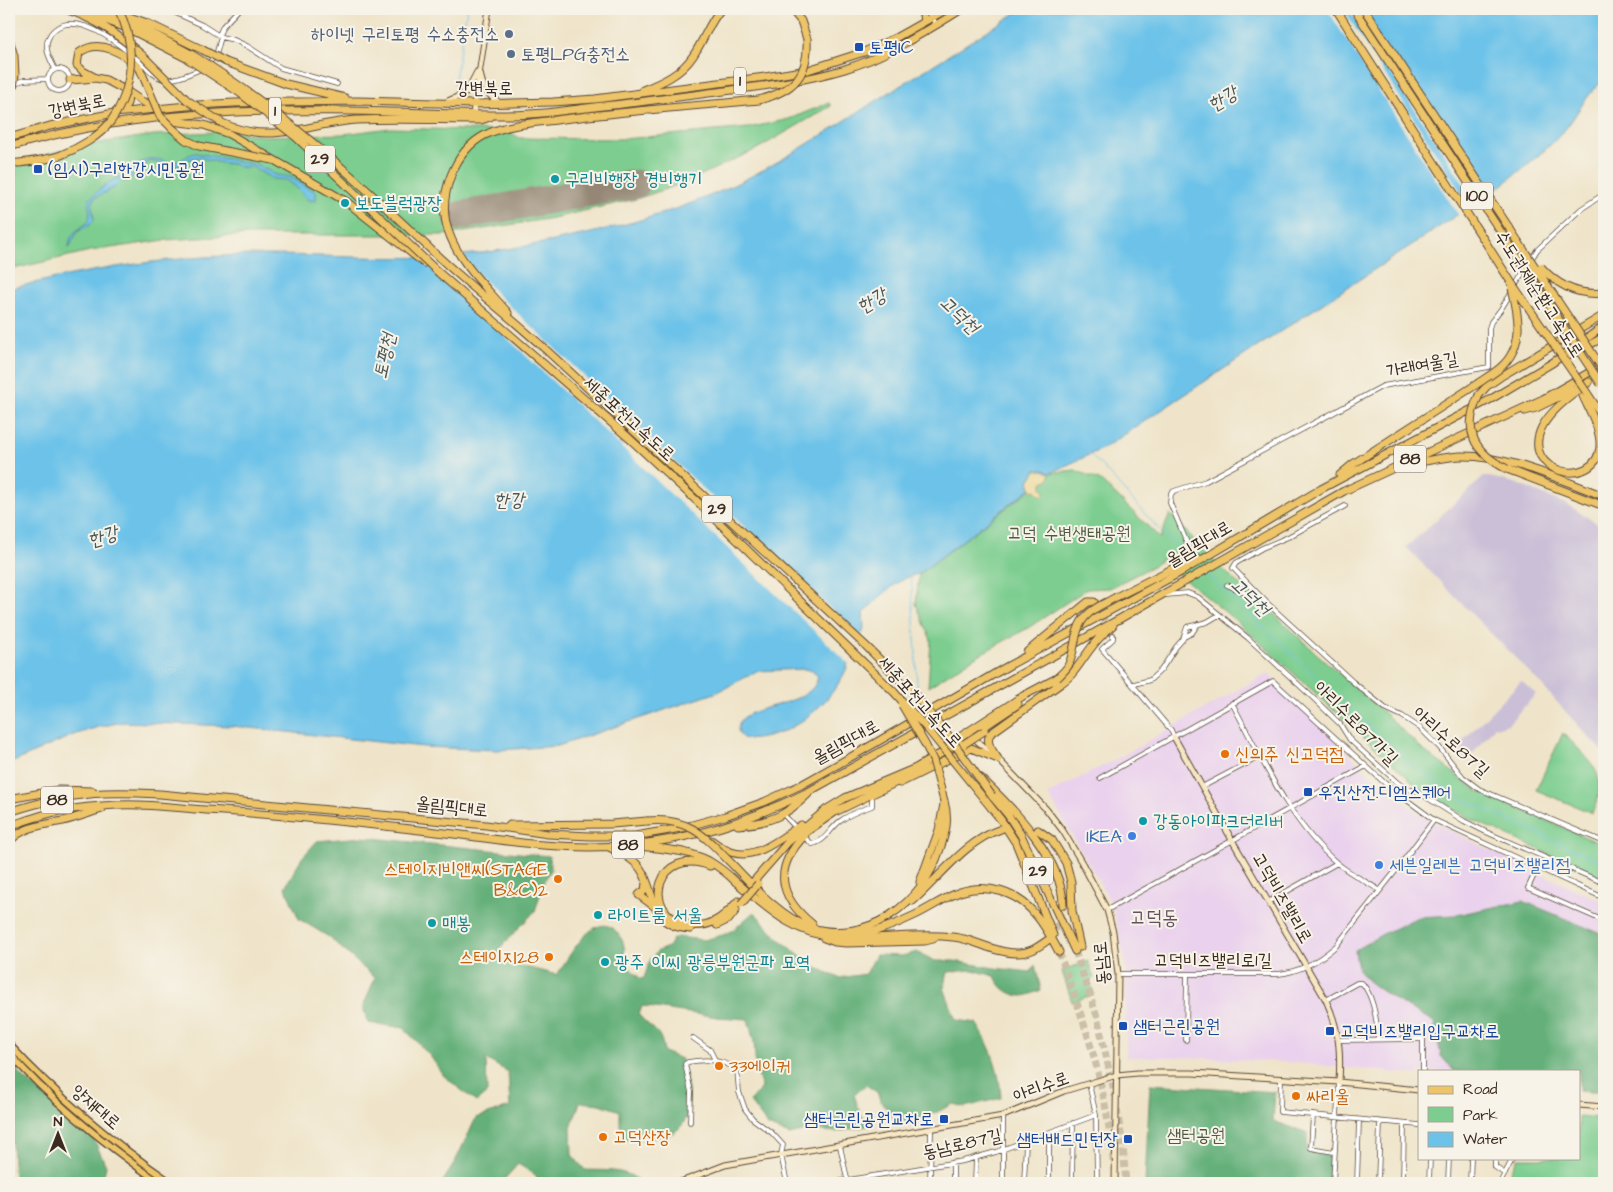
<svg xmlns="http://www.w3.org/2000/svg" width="1613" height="1192" font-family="'Architects Daughter','Poor Story',sans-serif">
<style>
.built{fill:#ead1ed}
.industrial{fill:#cabfd7}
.green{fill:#7ccd8f;stroke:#5c7c56}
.forest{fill:#65b07a;stroke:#506d4c}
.sand{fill:#eeda9e;stroke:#94825e}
.water{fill:#6cc2e9;stroke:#547684}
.pier{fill:#efe4c9}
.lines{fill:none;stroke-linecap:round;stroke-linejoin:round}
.stream{stroke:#6cc2e9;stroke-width:1}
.runway{stroke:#958774;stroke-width:29}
.highway-tunnel{stroke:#cbbfa7;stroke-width:7;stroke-dasharray:7 3.5;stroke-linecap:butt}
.street-casing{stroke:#564638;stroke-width:5.5}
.secondary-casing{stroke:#564638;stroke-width:7}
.primary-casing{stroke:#564638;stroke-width:8}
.highway-casing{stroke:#564638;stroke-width:9}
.street{stroke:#fff;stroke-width:4}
.secondary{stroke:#f8e7c3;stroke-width:5}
.primary{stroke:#eec469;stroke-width:5.5}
.highway{stroke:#eec469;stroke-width:7}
.highway-bridge-casing{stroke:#564638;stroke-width:9;stroke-linecap:butt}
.highway-bridge{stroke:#eec469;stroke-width:7}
.service-dot{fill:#5c6f8a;stroke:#f7f3e8;stroke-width:2}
.transit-dot{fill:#1a4fb4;stroke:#f7f3e8;stroke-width:2}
.culture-dot{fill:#0f9aa8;stroke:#f7f3e8;stroke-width:2}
.food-dot{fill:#e8710a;stroke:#f7f3e8;stroke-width:2}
.shop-dot{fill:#3f7fe0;stroke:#f7f3e8;stroke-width:2}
.labels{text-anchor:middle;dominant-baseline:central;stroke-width:4;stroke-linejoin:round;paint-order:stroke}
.shield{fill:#f7f3e8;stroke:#73665b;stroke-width:1}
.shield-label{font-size:16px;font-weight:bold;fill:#3b2a1e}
.service-label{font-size:18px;fill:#4e5e75;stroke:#f7f3e8;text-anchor:end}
.transit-label{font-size:18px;fill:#164399;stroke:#f7f3e8;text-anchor:start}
.street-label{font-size:18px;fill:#3b2a1e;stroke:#f7f3e8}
.culture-label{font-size:18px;fill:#0d838f;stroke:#f7f3e8;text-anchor:start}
.park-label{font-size:18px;fill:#4e5b40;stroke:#f7f3e8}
.food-label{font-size:18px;fill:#c56008;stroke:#f7f3e8;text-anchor:start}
.shop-label{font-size:18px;fill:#366cbe;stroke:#f7f3e8;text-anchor:end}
.water-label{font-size:19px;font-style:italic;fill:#4a585b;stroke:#f7f3e8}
.quarter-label{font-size:20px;fill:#655260;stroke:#f7f3e8}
</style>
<rect width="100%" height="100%" fill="#f7f3e8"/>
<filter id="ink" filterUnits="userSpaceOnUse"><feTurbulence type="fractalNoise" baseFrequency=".02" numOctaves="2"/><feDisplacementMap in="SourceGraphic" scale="10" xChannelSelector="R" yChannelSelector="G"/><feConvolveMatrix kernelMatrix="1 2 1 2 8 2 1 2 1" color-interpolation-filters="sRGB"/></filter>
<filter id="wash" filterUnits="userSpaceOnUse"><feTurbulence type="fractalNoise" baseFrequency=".0096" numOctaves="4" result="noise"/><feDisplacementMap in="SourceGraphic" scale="20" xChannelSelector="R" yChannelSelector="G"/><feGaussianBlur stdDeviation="1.12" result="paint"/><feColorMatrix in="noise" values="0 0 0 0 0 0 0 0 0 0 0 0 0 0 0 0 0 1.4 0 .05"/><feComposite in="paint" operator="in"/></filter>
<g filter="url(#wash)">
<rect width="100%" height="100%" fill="#efe4c9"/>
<path class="built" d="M1268 673 1385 789 1429 820 1506 858 1604 902V935L1523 901 1456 915 1418 917 1376 987 1434 1022 1441 1056 1454 1071H1419V1075L1286 1062 1180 1057H1126V965L1112 904 1048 794 1118 758Z"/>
<path class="industrial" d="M1485 476 1515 483 1568 505 1604 528V754L1537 680 1406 547Z
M1521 681 1536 694 1508 724 1499 727 1495 726 1467 761 1452 752Z"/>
<path class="green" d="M829 103 831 106 757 149 684 183 636 199 553 218 444 235H248L165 240 90 251 9 270V164L78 146 154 135 235 131 265 136 344 134 390 128 506 131 520 138 623 139 749 128 789 119Z
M1036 470H1044L1050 473 1075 470 1101 481 1160 538 1170 514 1200 546 1234 580 1268 608 1317 654 1381 710 1423 750 1478 791 1604 845V879L1475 821 1427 795 1235 620 1160 559 1158 563 1147 569 1110 588 1087 589 1028 628 975 657 928 687 931 640 916 604 919 574 1031 489 1029 481Z
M1563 733C1588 760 1612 773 1592 813L1536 790Z
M1088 961 1094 978 1089 980 1094 994 1072 1002 1062 971Z
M1579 1116 1604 1119V1183H1505L1518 1158H1579Z"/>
<path class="forest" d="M362 837 549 856 551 870 544 882 535 911 500 948 502 961 557 975C570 955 601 897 623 942 625 948 624 952 625 958 626 967 635 973 641 979L644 978 651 958 658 951 668 947 673 939 677 937 704 940 723 935 733 930 754 912 779 939 815 967 839 978 866 974 876 955 902 956 917 952 935 961H954L994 968 1031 972 1035 965 1041 990C1036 992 1028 996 1022 996 1009 995 999 987 995 976L973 970 948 972 944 988 956 1020 976 1023C991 1045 1000 1071 1001 1098L965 1107 953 1104 915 1123 895 1119 881 1102 877 1092 866 1085 854 1095 861 1115 872 1125 836 1132 811 1130 789 1135 768 1126 750 1102 762 1088 756 1070 754 1042 748 1019 717 1017 642 1006 639 1015C653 1032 661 1028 664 1052L681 1059C689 1087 700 1129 661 1137 650 1139 637 1139 626 1140L620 1126V1111L600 1104 580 1102 571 1128 572 1155 585 1170C603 1171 628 1168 641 1183H536L537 1176 518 1164 501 1183H442L454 1164 476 1118 510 1107 508 1072 486 1059 487 1093 476 1102 443 1075 431 1057 404 1028 368 1023 363 1007 375 978 329 937 299 919 285 887 301 859 317 841Z
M1523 901 1604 935V1093L1579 1091V1071H1454L1441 1056 1434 1022C1417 1012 1371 988 1361 973 1357 966 1356 958 1355 950L1381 935 1418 917 1456 915Z
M9 1062 24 1078 93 1137 106 1166 102 1183H14L12 1142 9 1136Z
M1150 1084 1275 1092 1273 1121 1308 1133 1306 1151 1330 1156 1329 1183H1145Z"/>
<path class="sand" d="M1041 469 1050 473 1049 479 1042 483V487L1045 492 1043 496 1040 495 1036 490 1032 491 1029 481 1036 470Z"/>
<path class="water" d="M1022 9H1604V80C1582 98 1578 116 1560 135 1546 151 1521 169 1504 184L1104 448 1050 473 1044 470H1036L1029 481 1031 488 919 574C896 578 880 598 863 613 863 618 865 627 863 632 860 639 854 645 852 652 849 658 848 664 846 670 830 704 793 735 756 739 748 740 740 740 738 730 735 702 815 710 818 676L812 671 805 669 757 671 718 692 558 746 498 750 424 747 232 726 123 722 98 727 71 736 9 764V289C93 268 178 255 265 255 337 255 409 262 481 253 560 242 649 223 721 191 774 167 822 135 871 104 921 73 971 41 1022 9Z
M196 153 258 165 276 175 290 177 316 192V201L308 200 295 186 287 180 273 179 252 167H240L234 164 221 163 198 157 189 159 177 166H171L151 161 143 165 128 181H121L114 188 94 198 92 205 94 220 90 225 77 232 69 248C70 226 86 230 89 219 91 213 88 205 89 199 97 192 107 182 117 178 118 178 124 177 125 177 134 173 136 162 149 159 159 157 168 165 176 162 183 160 188 154 196 153Z"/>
<path class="pier" d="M1327 9H1343L1471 208 1459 216Z
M1349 9H1359L1485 199 1477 204Z
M462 252 472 267 496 293 862 638 855 650 850 665 436 270 416 254Z"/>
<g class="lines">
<path class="stream" d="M454 85 467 9
M421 253 422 247
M1090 455 1102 466 1155 525 1189 558
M1205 573 1404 758 1460 798 1604 863
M911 575 916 654 917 693"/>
<path class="runway" d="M458 216 636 184"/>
</g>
</g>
<g filter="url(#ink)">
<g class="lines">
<path class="highway-tunnel" d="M1096 606 1113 635
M1002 829 1019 826 1038 830
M1049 938 1056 929 1063 905
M1075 951 1097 1016 1115 1096
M1059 952C1074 995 1090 1037 1100 1081 1107 1110 1111 1140 1114 1169
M1117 1109 1123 1146 1126 1183"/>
<defs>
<path id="street" d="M167 9 202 25 221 37 234 40 247 46 281 68 337 84
M926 9 937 25
M207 65 216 55 221 37 219 35 223 26 239 9
M48 80a11 11 0 1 1 22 0a11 11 0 1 1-22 0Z
M55 69C50 59 43 47 49 37 52 30 57 27 63 25 88 17 125 49 143 64 149 70 156 78 165 79 176 81 191 73 201 69
M9 85 24 80 47 79
M1345 506 1288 537 1262 548 1236 563 1233 568 1266 602 1353 682 1385 708 1402 716 1420 728 1439 747 1463 777 1479 789 1604 842
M1191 552 1170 503 1171 494 1174 491 1206 481 1383 386 1489 367V328L1491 322 1501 309 1537 250 1581 209 1604 194
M1227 585 1264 601
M1166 595 1188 593 1198 597 1248 638 1311 696 1340 724 1350 740 1398 783 1408 789 1418 792 1464 821 1486 832 1604 883
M1113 635V639L1102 649 1171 730 1174 737
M1184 637 1192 633 1198 624
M1134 684 1150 680 1161 670 1176 647 1183 639 1187 627 1207 622 1219 615
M1232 703C1261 757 1289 822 1337 863 1349 873 1365 881 1379 890
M1100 778 1273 681 1388 786 1434 820 1604 898
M1202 787 1261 756
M783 814 797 829
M803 836 812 844C825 842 830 829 839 822 849 814 860 810 872 806V795
M1537 869 1528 888 1604 921
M1268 902 1337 863
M1107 910 1366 766
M1118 974H1278C1300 972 1320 960 1336 946L1394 873 1434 820
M1326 1000 1357 983H1362C1374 997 1377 1021 1378 1039
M693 1038 710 1050 715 1060
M1186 1040 1187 974
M1339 1040 1423 1039V1071
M1281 1078 1280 1112 1419 1125
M1089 1084 1096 1115 1097 1183
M1313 1115 1311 1148 1334 1152
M690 1122 691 1092 685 1064 688 1062C706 1059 720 1059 737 1069L739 1092 745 1109 753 1119 772 1133 783 1145 781 1155 787 1183
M840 1146 848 1183
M1495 1158V1167L1505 1174
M830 1183 963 1161 996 1152 1096 1115
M930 1183 931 1129
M953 1183V1162
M975 1183 976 1157
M1003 1183V1116
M1024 1183 1026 1141
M1049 1183V1133
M1072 1183 1073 1123
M1333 1183 1339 1082
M1357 1183 1359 1120
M1378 1183 1380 1122
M1403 1183 1404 1124
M1429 1183 1430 1158
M1448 1183 1449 1158
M1470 1183 1471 1158
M1500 1183 1513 1158"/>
<path id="secondary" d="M480 73C483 88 487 95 500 103
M448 101 466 93 477 72
M473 114 489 9
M966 731 998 759 1046 809 1063 831 1082 863 1107 910 1113 932 1118 974 1115 1183
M1174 737 1232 840 1326 1000C1339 1029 1341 1050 1339 1082
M1579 1105 1604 1107
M678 1183 725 1165 1003 1116 1064 1091 1117 1075 1137 1073H1192L1339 1082 1419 1090"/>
<path id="primary" d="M9 1044C58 1097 112 1142 172 1183
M10 1054C54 1104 106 1145 160 1183"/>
<path id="highway" d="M65 9C96 19 119 35 143 56
M77 9 129 29 188 59
M96 9 144 29 191 54
M791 9 801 21 807 39
M922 9 924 22
M1336 9 1430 156
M121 14 147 23 203 50
M9 39 14 56 15 75
M226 62 286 84 345 98
M96 78 83 71 77 65 79 53C99 37 125 54 140 69
M70 80 96 78 106 80 125 90 143 102 158 107
M643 90C663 82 681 74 693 56 704 40 709 23 721 9
M9 101 13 87
M118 111C128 107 130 100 125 90
M164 120 204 125 229 134 347 202 424 263
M222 123C273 146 307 123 357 120 398 118 440 120 481 120L490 117
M9 138 50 126 114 113 198 105 234 103 358 101 474 104 553 102 595 99 765 77 808 70 864 52 897 37 947 9
M9 147C167 99 333 111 495 115 531 116 567 110 603 106 643 102 684 96 724 91 764 86 805 81 845 69 887 56 925 32 962 9
M427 246C464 282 506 313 544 348 652 447 759 547 867 647L913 693
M439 273 629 438 700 504 894 692
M508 313C487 288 458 262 448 230 437 197 454 151 485 135 509 123 537 123 563 119 628 111 694 106 759 100
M1565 358 1604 337
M1587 393 1604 419
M1479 395 1487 386 1500 377 1604 315
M1583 396C1590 412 1601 429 1600 447 1596 490 1519 474 1542 427 1552 408 1573 395 1589 382
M1525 411 1536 408 1579 387
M1401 466C1421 462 1441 457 1461 456 1507 455 1561 480 1604 496
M1507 469 1604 506
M1340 475 1353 464 1477 384
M1116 597 1176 567 1196 559
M1027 652 1088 602H1094L1096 606
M1056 686C1073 678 1080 662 1091 648 1097 639 1105 632 1113 625
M982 728 1018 704
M949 744 1023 696 1057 678
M981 778C1013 808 1063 859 1063 905
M900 783 971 748 998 759C993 751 985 743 990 734L1060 684
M992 796 1008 815 1021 835 1075 951
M9 799 58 790 92 791
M985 800 1001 820 1016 843 1053 935
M9 812C40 802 73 794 105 793 124 792 142 793 160 794L486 825 548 834 590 836H635L681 828 725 816 764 802 801 785 865 749 1008 666 1181 572 1321 489 1491 399 1552 363 1604 326
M510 825 612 824 647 821
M738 825C769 823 786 816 808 794
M9 826C25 821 43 814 60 811 78 808 98 806 117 805 146 803 176 808 206 810 289 815 371 824 454 834 512 842 571 851 629 845 696 839 747 821 808 792L1123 617 1344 491 1543 399 1604 364
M1038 830 1052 840 1066 863 1071 882 1072 911 1080 947
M805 835C773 868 778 896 812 924
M799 837 835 812 903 779
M711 840C717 844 724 850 731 852 756 861 782 837 801 825
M9 842C23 826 44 825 63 821 76 818 89 813 102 809
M640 846C663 849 688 850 709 861 719 867 728 874 736 882 766 907 796 936 837 937 862 938 890 927 913 916 929 909 943 898 960 892 987 883 1017 892 1035 914 1045 925 1052 939 1059 952
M609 847C620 853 633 858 640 868 658 893 645 925 690 929
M727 859C750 882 778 916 809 927 867 946 923 903 940 849 946 832 949 819 944 801
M710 866C658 845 639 912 686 924 709 930 724 917 738 901
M754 881 788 842 827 809 845 798 916 768 962 741
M920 882 939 830 944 804
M646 883 645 890 639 895 655 907
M913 901C941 876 965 841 1001 829
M717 925 729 919 736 910
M824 938 835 942 846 943 925 941 933 939
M856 938C889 939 921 933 953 937 975 939 994 953 1016 953 1029 954 1038 947 1048 940
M9 1053 13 1057"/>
</defs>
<use href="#street" class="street-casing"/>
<use href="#secondary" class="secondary-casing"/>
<use href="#primary" class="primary-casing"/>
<use href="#highway" class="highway-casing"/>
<use href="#street" class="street"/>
<use href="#secondary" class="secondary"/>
<use href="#primary" class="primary"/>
<use href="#highway" class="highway"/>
<defs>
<path id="highway-bridge" d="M1354 9 1601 384
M1364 9 1604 371
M203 50 226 62
M191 54C278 107 353 176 427 246
M143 56 187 100 222 123
M188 59 240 93 296 137 439 273
M140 69 160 116 173 129 186 140 199 146 273 160
M13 87 15 75
M759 100C793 91 809 76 807 39
M1430 156 1511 282 1587 393
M9 164C26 162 45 161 61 155 79 148 100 136 111 121 134 88 137 44 118 9
M1541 267C1558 286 1578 296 1604 293
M1477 384C1484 379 1493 374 1500 368 1525 346 1519 317 1512 288
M1479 395C1462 430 1473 452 1507 469
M1057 678C1061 674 1065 671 1068 666 1076 651 1073 629 1086 616 1094 607 1106 603 1116 597
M894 692 929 731 985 800
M913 693 948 735 992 796
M902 705 925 744 933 760 944 801
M964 744 984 731
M647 821C686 817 702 833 727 859
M741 904 758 884"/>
</defs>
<use href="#highway-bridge" class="highway-bridge-casing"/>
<use href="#highway-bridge" class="highway-bridge"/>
</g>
</g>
<g class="service-dot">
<circle cx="509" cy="34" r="5"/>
<circle cx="511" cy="54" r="5"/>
</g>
<g class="transit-dot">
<rect x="854" y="42" width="10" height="10" rx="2.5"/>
<rect x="33" y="164" width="10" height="10" rx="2.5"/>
<rect x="1303" y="787" width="10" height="10" rx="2.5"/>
<rect x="1118" y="1021" width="10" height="10" rx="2.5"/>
<rect x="1325" y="1026" width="10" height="10" rx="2.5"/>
<rect x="939" y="1114" width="10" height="10" rx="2.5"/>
<rect x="1123" y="1134" width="10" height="10" rx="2.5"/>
</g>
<g class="culture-dot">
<circle cx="555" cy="179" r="5"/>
<circle cx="345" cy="203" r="5"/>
<circle cx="1143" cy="821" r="5"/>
<circle cx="598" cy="915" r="5"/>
<circle cx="432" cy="923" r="5"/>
<circle cx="605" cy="962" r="5"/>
</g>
<g class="food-dot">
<circle cx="1225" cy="754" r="5"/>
<circle cx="558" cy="879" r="5"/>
<circle cx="549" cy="957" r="5"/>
<circle cx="719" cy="1066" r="5"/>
<circle cx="1296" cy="1096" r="5"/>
<circle cx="603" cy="1137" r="5"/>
</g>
<g class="shop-dot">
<circle cx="1132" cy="836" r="5"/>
<circle cx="1379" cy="865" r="5"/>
</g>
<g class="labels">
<g class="shield">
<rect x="734" y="67.5" width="12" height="27" rx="4"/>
<rect x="269" y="97.5" width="12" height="27" rx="4"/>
<rect x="305" y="145.5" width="30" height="27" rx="4"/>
<rect x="1461" y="182.5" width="32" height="27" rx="4"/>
<rect x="1394" y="445.5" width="32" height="27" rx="4"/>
<rect x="702" y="495.5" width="30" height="27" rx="4"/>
<rect x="41" y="786.5" width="32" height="27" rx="4"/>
<rect x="612" y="831.5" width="32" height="27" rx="4"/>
<rect x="1023" y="857.5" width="30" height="27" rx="4"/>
</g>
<g class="shield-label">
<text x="740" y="81">1</text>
<text x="275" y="111">1</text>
<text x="320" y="159">29</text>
<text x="1477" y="196">100</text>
<text x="1410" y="459">88</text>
<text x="717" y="509">29</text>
<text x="57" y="800">88</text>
<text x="628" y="845">88</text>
<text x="1038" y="871">29</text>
</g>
<g class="service-label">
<text x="499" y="34">하이넷 구리토평 수소충전소</text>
<text x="521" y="54" text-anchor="start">토평LPG충전소</text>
</g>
<g class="transit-label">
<text x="869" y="47">토평IC</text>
<text x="48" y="169">(임시)구리한강시민공원</text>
<text x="1318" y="792">우진산전.디엠스퀘어</text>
<text x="1133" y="1026">샘터근린공원</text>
<text x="1340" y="1031">고덕비즈밸리입구교차로</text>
<text x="934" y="1119" text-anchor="end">샘터근린공원교차로</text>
<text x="1118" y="1139" text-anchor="end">샘터배드민턴장</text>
</g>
<g class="street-label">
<text x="484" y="88">강변북로</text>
<text transform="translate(77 106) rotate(-12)">강변북로</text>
<text transform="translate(1539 294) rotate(57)">수도권제1순환고속도로</text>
<text transform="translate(1422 365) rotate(-11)">가래여울길</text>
<text transform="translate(629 419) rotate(42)">세종포천고속도로</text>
<text transform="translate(1199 544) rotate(-31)">올림픽대로</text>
<text transform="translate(920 702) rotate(48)">세종포천고속도로</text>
<text transform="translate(1356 723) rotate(45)">아리수로87가길</text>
<text transform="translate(846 742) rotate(-29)">올림픽대로</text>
<text transform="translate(1451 742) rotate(42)">아리수로87길</text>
<text transform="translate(452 807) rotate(6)">올림픽대로</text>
<text transform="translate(1282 898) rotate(60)">고덕비즈밸리로</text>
<text x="1213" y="960">고덕비즈밸리로1길</text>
<text transform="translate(1102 963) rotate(-95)">동남로</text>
<text transform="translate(1041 1087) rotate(-20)">아리수로</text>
<text transform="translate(96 1107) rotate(41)">양재대로</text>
<text transform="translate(962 1144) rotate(-13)">동남로87길</text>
</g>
<g class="culture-label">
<text x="565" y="179">구리비행장 경비행기</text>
<text x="355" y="203">보도블럭광장</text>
<text x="1153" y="821">강동아이파크더리버</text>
<text x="608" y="915">라이트룸 서울</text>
<text x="442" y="923">매봉</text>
<text x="615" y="962">광주 이씨 광릉부원군파 묘역</text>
</g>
<g class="park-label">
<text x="1069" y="533">고덕 수변생태공원</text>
<text x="1196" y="1135">샘터공원</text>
</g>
<g class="food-label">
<text x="1235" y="754">신의주 신고덕점</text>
<text x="548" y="869" text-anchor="end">스테이지비앤씨(STAGE<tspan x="548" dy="21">B&amp;C)2</tspan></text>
<text x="539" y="957" text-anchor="end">스테이지28</text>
<text x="729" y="1066">33에이커</text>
<text x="1306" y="1096">싸리울</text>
<text x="613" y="1137">고덕산장</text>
</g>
<g class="shop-label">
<text x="1122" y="836">IKEA</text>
<text x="1389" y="865" text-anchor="start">세븐일레븐 고덕비즈밸리점</text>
</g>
<g class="water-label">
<text transform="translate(1223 99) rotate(-30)">한강</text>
<text transform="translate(872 301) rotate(-30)">한강</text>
<text transform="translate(959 315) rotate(43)">고덕천</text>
<text transform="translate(385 356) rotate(-78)">토평천</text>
<text x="509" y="500">한강</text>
<text transform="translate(103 537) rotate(-17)">한강</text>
<text transform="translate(1250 597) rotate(43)">고덕천</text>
</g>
<g class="quarter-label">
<text x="1154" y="918">고덕동</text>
</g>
</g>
<rect width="1613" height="1192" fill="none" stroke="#f7f3e8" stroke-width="30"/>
<rect x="1418" y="1070" width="162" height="90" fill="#f7f3e8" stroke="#aca397"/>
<rect x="1428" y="1086" width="25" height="8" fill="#eec469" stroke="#aca397"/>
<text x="1463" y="1094" font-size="15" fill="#3b2a1e">Road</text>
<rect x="1428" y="1107" width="25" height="15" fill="#7ccd8f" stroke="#aca397"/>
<text x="1463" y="1120" font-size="15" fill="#3b2a1e">Park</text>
<rect x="1428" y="1132" width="25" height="15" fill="#6cc2e9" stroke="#aca397"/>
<text x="1463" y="1144" font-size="15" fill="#3b2a1e">Water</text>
<g transform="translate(58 1134)" stroke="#f7f3e8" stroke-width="4" paint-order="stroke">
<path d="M0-4L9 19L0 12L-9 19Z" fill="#3b2a1e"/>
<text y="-8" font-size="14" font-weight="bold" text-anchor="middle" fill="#3b2a1e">N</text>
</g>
</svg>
